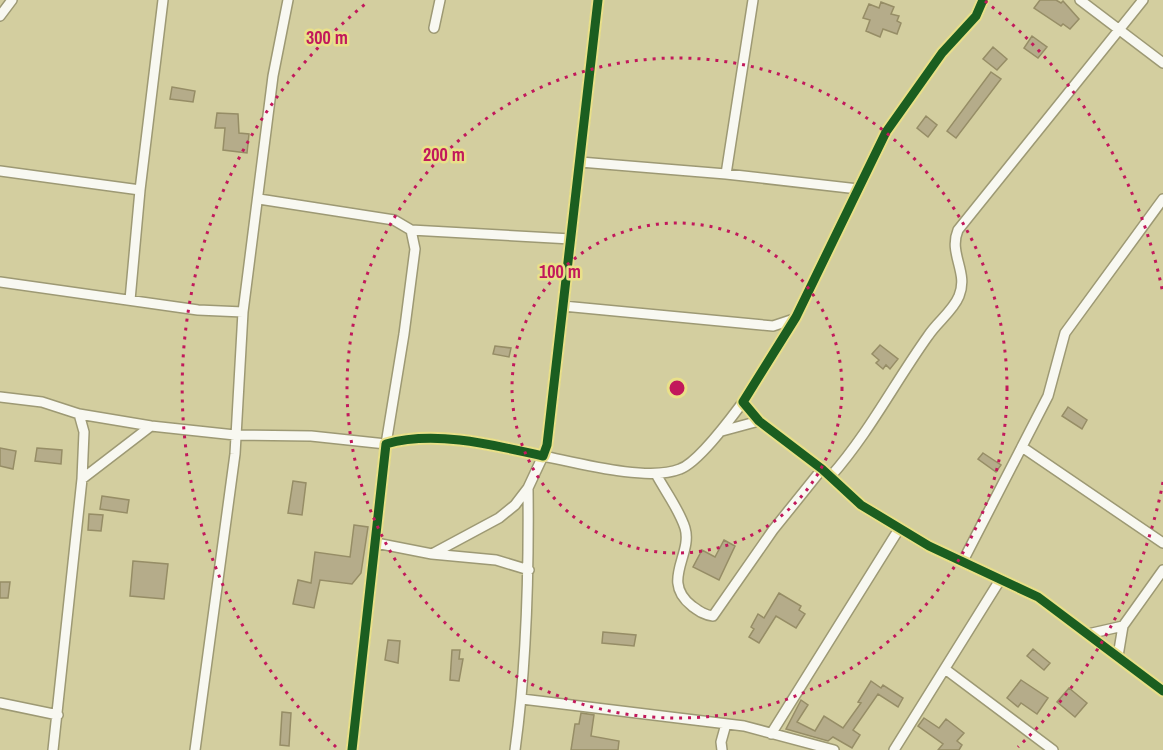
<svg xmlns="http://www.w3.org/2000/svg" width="1163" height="750" font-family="'Archivo Narrow',sans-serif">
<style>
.building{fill:#b5ac8a;stroke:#968d66;stroke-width:1.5}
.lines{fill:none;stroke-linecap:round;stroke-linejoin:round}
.street-casing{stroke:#9d9974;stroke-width:12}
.street{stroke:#f8f8f1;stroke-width:9}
.cycleway-casing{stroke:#e9e089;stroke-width:13}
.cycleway{stroke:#1b5e20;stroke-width:9}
.ring{fill:none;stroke:#c2185b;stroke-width:3;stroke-dasharray:3 6}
.centre{fill:#c2185b;stroke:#e9e089;stroke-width:3}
.ring-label{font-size:18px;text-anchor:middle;font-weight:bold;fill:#c2185b;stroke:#e9e089;stroke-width:5;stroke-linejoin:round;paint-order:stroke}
</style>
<rect width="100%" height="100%" fill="#d3ce9f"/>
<path class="building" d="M1040 0H1056L1061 3 1063 1 1079 19 1070 29 1063 24 1061 26 1034 8Z
M881 2 894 7 891 14 899 16 897 21 901 23 897 34 883 29 880 37 866 31 870 20 863 18 869 4 879 8Z
M1032 36 1047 47 1038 58 1024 48Z
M993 47 1007 59 997 70 983 59Z
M991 72 1001 79 956 138 947 131Z
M172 87 195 91 193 102 170 99Z
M217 113 238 114 239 133 249 134 247 153 223 150 225 128H215Z
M926 116 937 125 928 137 917 128Z
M880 345 898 359 890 369 886 365 883 369 876 363 879 360 872 354Z
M495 346 511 348 509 357 493 354Z
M1068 407 1087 420 1082 429 1062 416Z
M0 448 16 451 13 469 0 466Z
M37 448 62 450 61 464 35 461Z
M983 453 1001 465 996 472 978 459Z
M293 481 306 483 302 515 288 513Z
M102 496 129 500 127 513 100 509Z
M89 514 103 515 101 531 88 530Z
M354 525 368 527 361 573 352 584 320 580 314 608 293 604 298 580 311 583 315 552 350 557Z
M724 540 735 546 719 580 693 567 702 550 715 557Z
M133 561 168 564 164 599 130 596Z
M0 582H10L8 598H0Z
M779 593 801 606 799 610 805 614 796 628 776 616 759 643 749 637 754 629 751 627 758 614 764 618Z
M603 632 636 635 634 646 602 643Z
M388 640 400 641 398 663 385 660Z
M1033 649 1050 663 1044 670 1027 656Z
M452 650H460L459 659H463L459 681 450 680Z
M1021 680 1048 698 1037 714 1021 703 1018 707 1007 698Z
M871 681 881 688 883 685 903 698 898 707 878 694 853 730 860 735 852 748 833 737 828 741 786 729 801 700 808 705 797 722 815 731 824 716 843 728 861 703 858 702Z
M1069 688 1087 703 1075 717 1057 702Z
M282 712 291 713 289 746 280 745Z
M581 713 594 715 591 736 619 741 618 750H571L575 724H579Z
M924 718 939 728 946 719 964 733 957 741 962 745 959 750H938L943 744 918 726Z"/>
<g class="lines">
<defs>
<path id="street" d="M753 0 726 174 858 189
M983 0 976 16 942 53 886 132 796 317 743 402 759 421 822 469 861 505 929 546 1038 597 1163 691
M1080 0 1163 63
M0 16 12 0
M434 28 440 0
M580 162 726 174
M0 171 140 190
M411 230 571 239
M0 282 198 310 243 312
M130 300 140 190 163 0
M563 306 773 326 794 319
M0 397 42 402 79 414 84 432 82 479
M79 414 151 426 235 435 311 436 386 444 404 334 415 249 411 230 394 220 259 199
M722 431 759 421
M1022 447 1163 543
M656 474C665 491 679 509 685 528 693 555 660 581 692 606 699 611 704 615 713 616L773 530 822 469
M831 476C869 433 895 382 928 336 937 322 953 311 959 296 969 272 948 254 958 230L1143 0
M376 543 432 554 499 518 515 505 528 488 543 456C578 463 648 482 680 469 699 462 731 418 743 402
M432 554 496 560 529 570
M963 561 1048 396 1065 333 1163 199
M1088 634 1123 626
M1118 656 1123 626 1163 570
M945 669 1053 750
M522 699 744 726 834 750
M0 703 58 715
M771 734 899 529
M53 750 82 479 151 426
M195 750 235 454 243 312 273 76 288 0
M352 750 386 444C435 430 494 445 543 456L547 445 598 0
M515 750C527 663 529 576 528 488
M722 750 721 742 726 724
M894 750 1000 580"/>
</defs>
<use href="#street" class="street-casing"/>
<use href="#street" class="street"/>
<defs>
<path id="cycleway" d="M983 0 976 16 942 53 886 132 796 317 743 402 759 421 822 469 861 505 929 546 1038 597 1163 691
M352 750 386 444C435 430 494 445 543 456L547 445 598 0"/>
</defs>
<use href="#cycleway" class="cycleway-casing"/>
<use href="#cycleway" class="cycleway"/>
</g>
<g class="ring">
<circle cx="677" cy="388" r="165"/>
<circle cx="677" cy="388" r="330"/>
<path d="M1163 482A495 495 0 0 1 1018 747M336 747A495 495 0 0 1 369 1M985 1A495 495 0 0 1 1163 294"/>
</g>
<circle cx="677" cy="388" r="9" class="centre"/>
<g class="ring-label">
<text x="327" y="44">300 m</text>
<text x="444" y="161">200 m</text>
<text x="560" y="278">100 m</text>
</g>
</svg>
